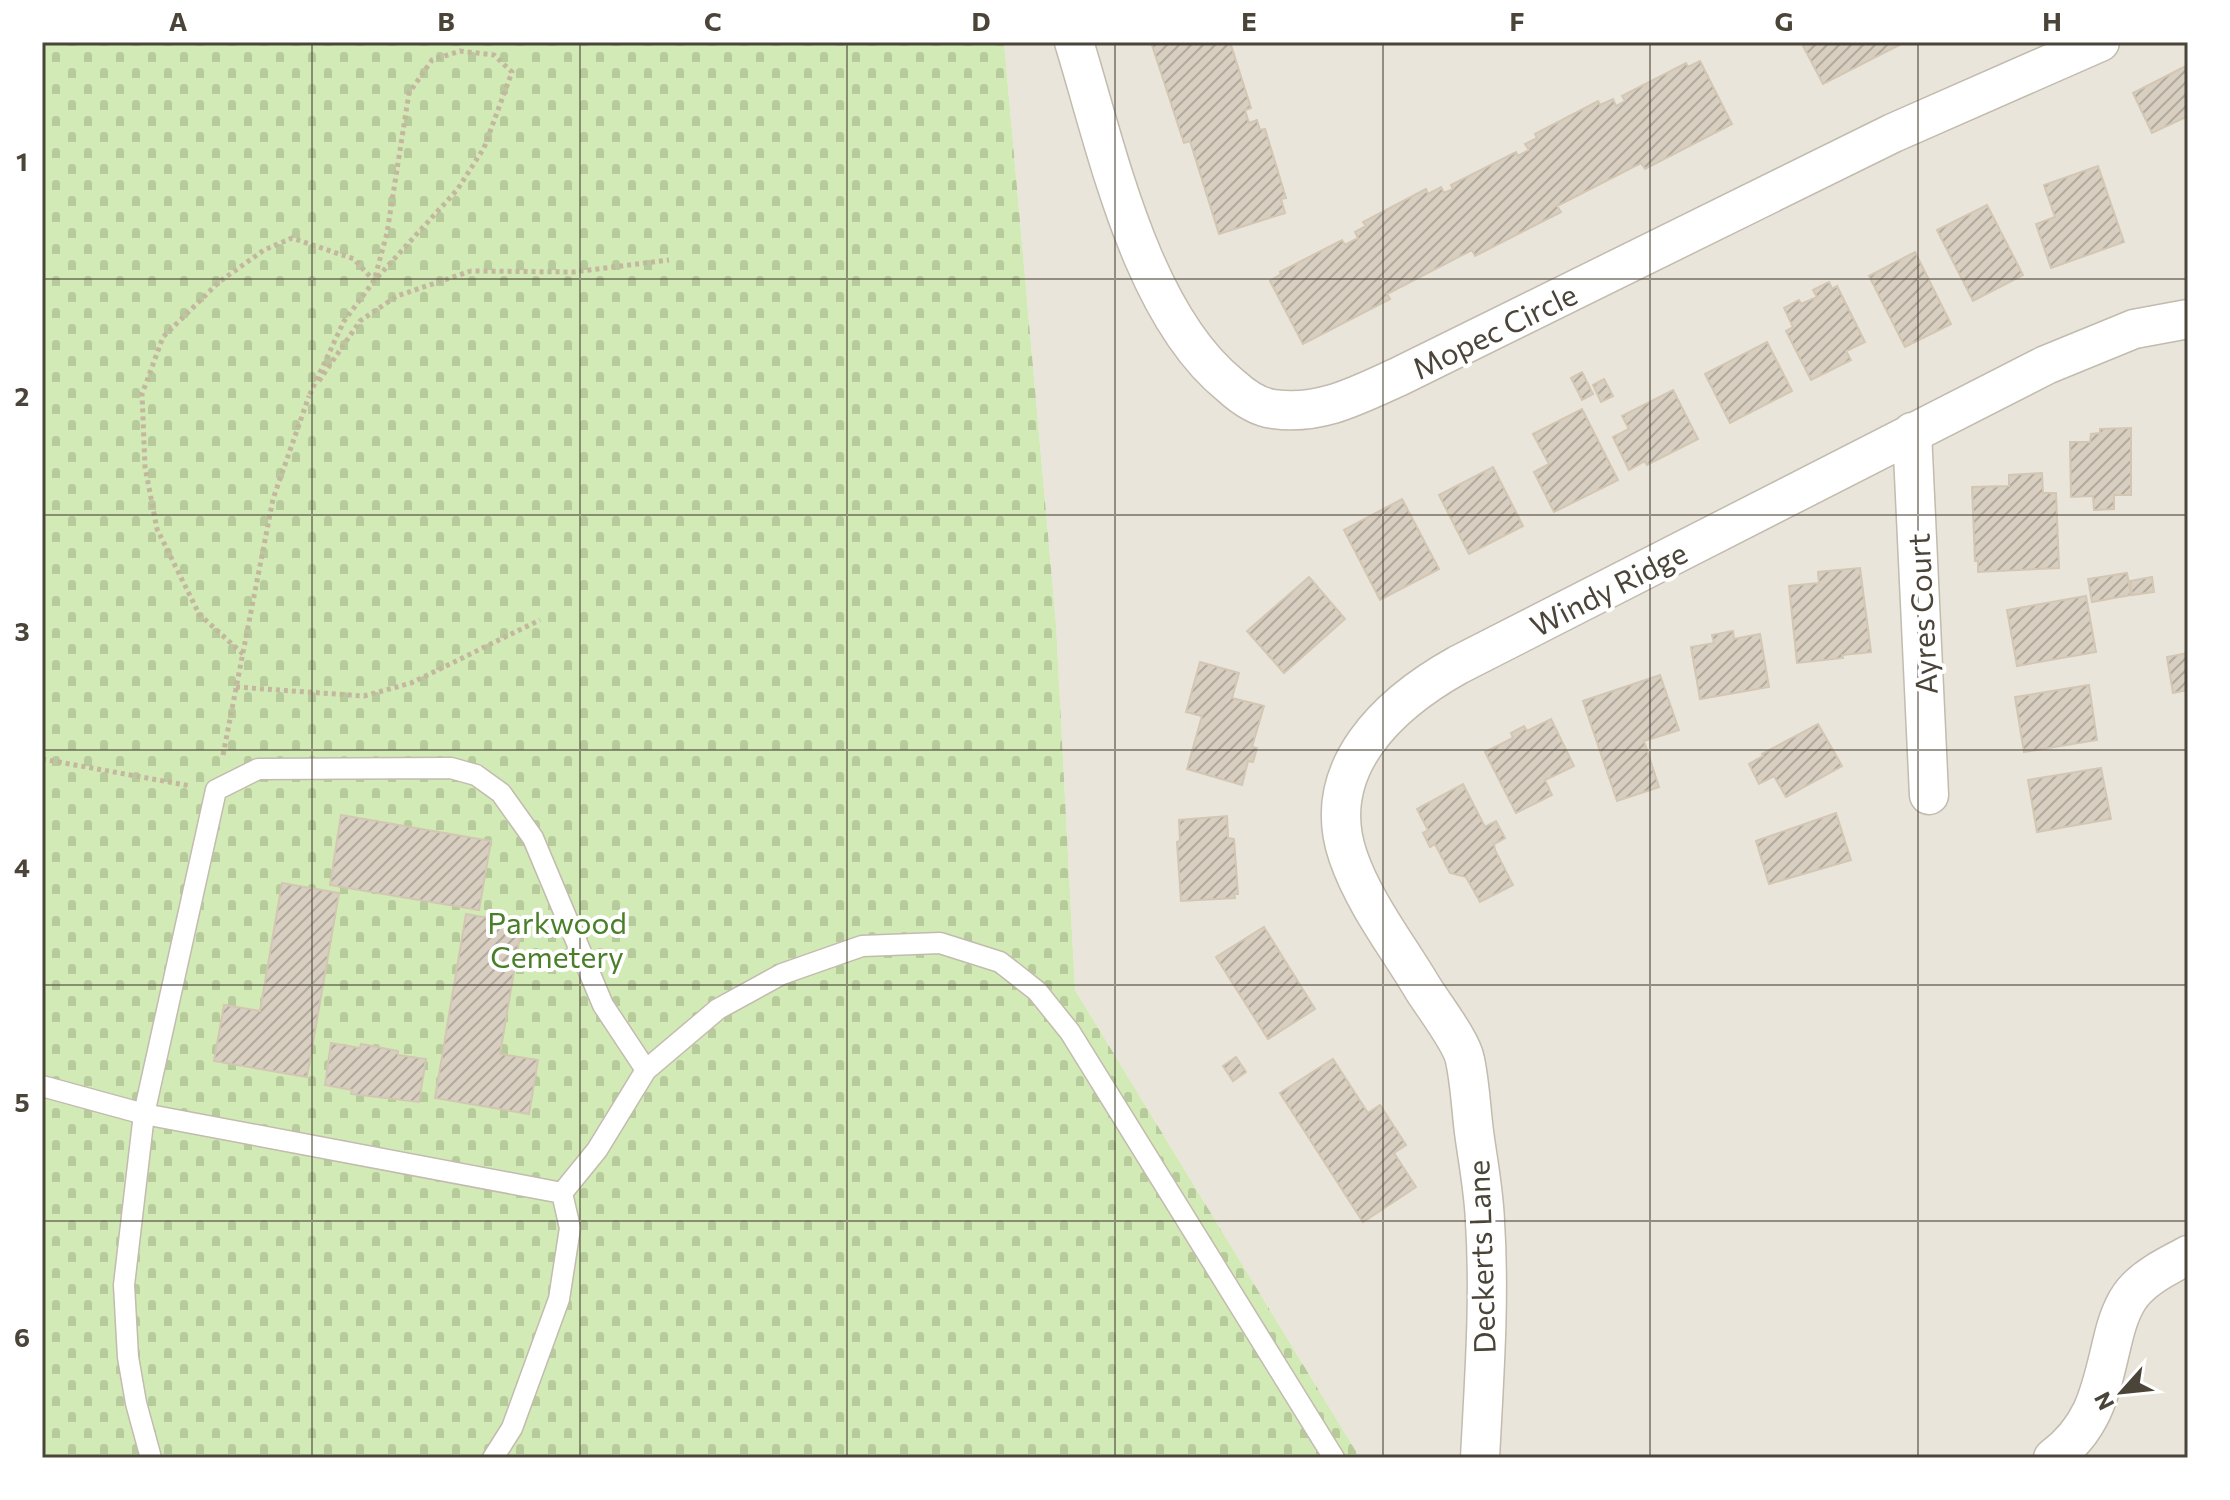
<svg xmlns="http://www.w3.org/2000/svg" width="2230" height="1500" font-family="Commissioner,sans-serif">
<style>
.residential{fill:#eae5da}
.cemetery{fill:url(#cemetery-stones)}
.building{fill:url(#building-hatch);stroke:#d3c7b4;stroke-width:2}
.lines{fill:none;stroke-linecap:round;stroke-linejoin:round}
.lane-casing{stroke:#c2bbae;stroke-width:23}
.street-casing{stroke:#c2bbae;stroke-width:41}
.path{stroke:#c4b79f;stroke-width:5;stroke-dasharray:4 4;stroke-linecap:butt}
.lane{stroke:#fff;stroke-width:20}
.street{stroke:#fff;stroke-width:38}
.grid{fill:none;stroke:#4b4439;stroke-width:2;stroke-opacity:0.55}
.labels{text-anchor:middle;dominant-baseline:central;stroke-width:8;stroke-linejoin:round;paint-order:stroke}
.street-label{font-size:30px;fill:#4b4439;stroke:#fff}
.park-label{font-size:30px;fill:#4a7f2a;stroke:#fff}
.neatline{fill:none;stroke:#4b4439;stroke-width:3}
.grid-label{font-size:26px;text-anchor:middle;font-weight:bold;fill:#4b4439}
</style>
<defs>
<pattern id="cemetery-stones" width="16" height="16" patternUnits="userSpaceOnUse" patternTransform="scale(2)"><rect width="16" height="16" fill="#d2eab5"/><path d="M2 7V4a2 2 0 0 1 4 0v3zM10 15v-3a2 2 0 0 1 4 0v3z" fill="#b6ca9c"/></pattern>
<pattern id="building-hatch" width="6" height="6" patternUnits="userSpaceOnUse" patternTransform="scale(2)"><rect width="6" height="6" fill="#d8cfc1"/><path d="M-1 1l2-2M0 6l6-6M5 7l2-2" fill="none" stroke="#b1aa9e"/></pattern>
</defs>
<rect width="100%" height="100%" fill="#f6f3ec"/>
<path class="residential" d="M1004 42H2188V1458H1360L1075 990 1056 624Z"/>
<path class="cemetery" d="M42 42H1004L1056 624 1075 990 1360 1458H42Z"/>
<path class="building" d="M1151 42H1230L1251 108 1245 110 1249 123 1257 120 1260 130 1265 129 1286 198 1281 199 1285 213 1219 234 1190 141 1184 143Z
M1801 42H1905L1823 84Z
M1700 61 1732 124 1645 169 1641 163 1557 206 1561 212 1475 256 1472 250 1387 294 1390 299 1303 344 1270 281 1281 274 1280 272 1342 240 1345 245 1358 238 1355 232 1366 226 1363 222 1426 189 1428 194 1441 187 1444 193 1453 189 1451 185 1516 152 1518 156 1529 150 1525 144 1537 138 1535 134 1598 101 1600 105 1613 99 1616 106 1625 101 1622 96 1686 63 1688 67Z
M2188 65V116L2152 133 2133 93Z
M2098 166 2124 242 2051 268 2036 224 2055 217 2044 185Z
M1987 205 2023 275 1973 301 1937 230Z
M1915 252 1951 324 1905 347 1869 276Z
M1829 282 1832 289 1837 286 1865 342 1846 351 1851 360 1811 380 1786 331 1793 327 1784 308 1799 300 1801 304 1817 297 1813 290Z
M1767 342 1792 391 1730 423 1705 374Z
M1582 372 1593 394 1582 400 1571 378Z
M1604 379 1613 396 1601 402 1593 385Z
M1673 390 1698 439 1647 465 1645 461 1629 470 1613 437 1629 429 1622 416Z
M1582 409 1618 480 1554 512 1534 472 1549 464 1533 434Z
M2131 428V495H2114V509L2094 510 2093 496 2071 497 2070 442H2090L2091 434 2100 433V429Z
M1493 467 1523 526 1469 554 1439 495Z
M2042 473 2043 493H2056L2059 568 1978 572V561H1975L1972 487 2009 486V475Z
M1402 499 1439 569 1380 600 1344 530Z
M1860 568 1871 652 1842 655 1843 658 1797 663 1789 586 1819 583 1818 572Z
M2127 573 2131 595 2092 602 2088 579Z
M1309 577 1345 619 1284 673 1247 631Z
M2152 577 2154 592 2132 595 2130 581Z
M2086 596 2096 652 2017 666 2007 610Z
M1733 631 1734 639 1760 634 1769 687 1700 699 1691 647 1714 643 1712 635Z
M2188 653V690L2173 693 2167 657Z
M1200 662 1239 673 1232 698 1264 706 1252 747 1257 748 1253 762 1248 761 1242 785 1187 769 1202 716 1186 712Z
M1660 675 1679 730 1644 741 1659 787 1617 801 1583 701Z
M2089 685 2097 740 2024 752 2015 697Z
M1551 719 1574 766 1545 780 1552 795 1516 813 1485 752 1513 738 1511 733 1524 726 1527 731Z
M1818 724 1842 766 1786 797 1774 776 1759 784 1749 764 1763 756 1762 754Z
M2101 768 2111 819 2037 832 2028 780Z
M1463 784 1485 827 1496 821 1505 838 1494 844 1495 850 1513 885 1480 902 1466 877 1450 873 1435 844 1430 847 1423 833 1428 830 1417 809Z
M1836 813 1851 860 1769 884 1756 841Z
M341 815 491 841 479 910 330 885Z
M1227 816 1228 838 1234 839 1238 894H1234L1235 898 1181 901 1177 842 1180 841 1179 820Z
M282 883 339 893 307 1077 214 1061 224 1005 260 1011Z
M466 914 522 924 500 1054 538 1060 529 1114 435 1098Z
M1264 927 1315 1009 1268 1039 1216 957Z
M331 1043 360 1048 361 1044 398 1051V1055L426 1059 419 1102 351 1094 352 1090 325 1085Z
M1236 1057 1246 1072 1233 1081 1223 1066Z
M1333 1059 1368 1113 1380 1105 1406 1145 1394 1153 1416 1187 1363 1222 1280 1093Z"/>
<g class="lines">
<defs>
<path id="lane" d="M646 1070 718 1009 782 974 862 946 940 943 1000 962 1037 991 1070 1032 1334 1458
M42 1086 144 1114 562 1193
M151 1458 136 1403 128 1357 124 1285 144 1114 216 790 258 769 451 768 476 775 501 793 533 838 603 1005 646 1070 597 1150 562 1193 570 1228 559 1299 512 1428 493 1458"/>
<path id="street" d="M1074 42C1107 149 1141 314 1231 386 1242 396 1257 407 1273 409 1320 416 1358 395 1400 376L1893 133 2100 42
M1912 432 1929 795
M1480 1458C1484 1380 1490 1301 1485 1222 1484 1192 1478 1162 1474 1132 1471 1108 1470 1083 1465 1060 1462 1042 1433 1005 1422 987 1397 945 1364 903 1348 856 1318 768 1390 703 1458 665L2046 365 2134 329 2188 319
M2053 1458C2096 1426 2101 1388 2113 1339 2117 1322 2123 1302 2136 1289 2150 1274 2170 1265 2188 1255"/>
</defs>
<use href="#lane" class="lane-casing"/>
<use href="#street" class="street-casing"/>
<path class="path" d="M319 381 360 321 397 296 471 271 573 272 669 260
M42 569V572
M243 654 199 614 157 529 145 467 142 394 163 337 219 282 264 250 292 238 354 259 374 281 457 190 484 148 512 72 494 55 460 51 432 60 409 93 387 233 374 281 344 321 309 396
M236 687 364 696 411 683 540 620
M223 755 273 499 309 396
M42 759 191 786"/>
<use href="#lane" class="lane"/>
<use href="#street" class="street"/>
</g>
<path class="grid" d="M312 42V1458M580 42V1458M847 42V1458M1115 42V1458M1383 42V1458M1650 42V1458M1918 42V1458M42 279H2188M42 515H2188M42 750H2188M42 985H2188M42 1221H2188"/>
<g class="labels">
<g class="street-label">
<text transform="translate(1494 330) rotate(-26)">Mopec Circle</text>
<text transform="translate(1608 588) rotate(-27)">Windy Ridge</text>
<text transform="translate(1921 614) rotate(-93)">Ayres Court</text>
<text transform="translate(1480 1257) rotate(-92)">Deckerts Lane</text>
</g>
<g class="park-label">
<text x="557" y="921">Parkwood<tspan x="557" dy="34">Cemetery</tspan></text>
</g>
</g>
<rect width="2230" height="1500" fill="none" stroke="#ffffff" stroke-width="88"/>
<g transform="translate(2122 1392) rotate(243)" stroke="#ffffff" stroke-width="6" paint-order="stroke">
<path d="M0-6L14 30L0 20L-14 30Z" fill="#4b4439"/>
<text y="-12" font-size="22" font-weight="bold" text-anchor="middle" fill="#4b4439">N</text>
</g>
<rect x="44" y="44" width="2142" height="1412" class="neatline"/>
<g class="grid-label">
<text x="178" y="31">A</text>
<text x="446" y="31">B</text>
<text x="713" y="31">C</text>
<text x="981" y="31">D</text>
<text x="1249" y="31">E</text>
<text x="1517" y="31">F</text>
<text x="1784" y="31">G</text>
<text x="2052" y="31">H</text>
<text x="22" y="171">1</text>
<text x="22" y="406">2</text>
<text x="22" y="641">3</text>
<text x="22" y="877">4</text>
<text x="22" y="1112">5</text>
<text x="22" y="1347">6</text>
</g>
</svg>
